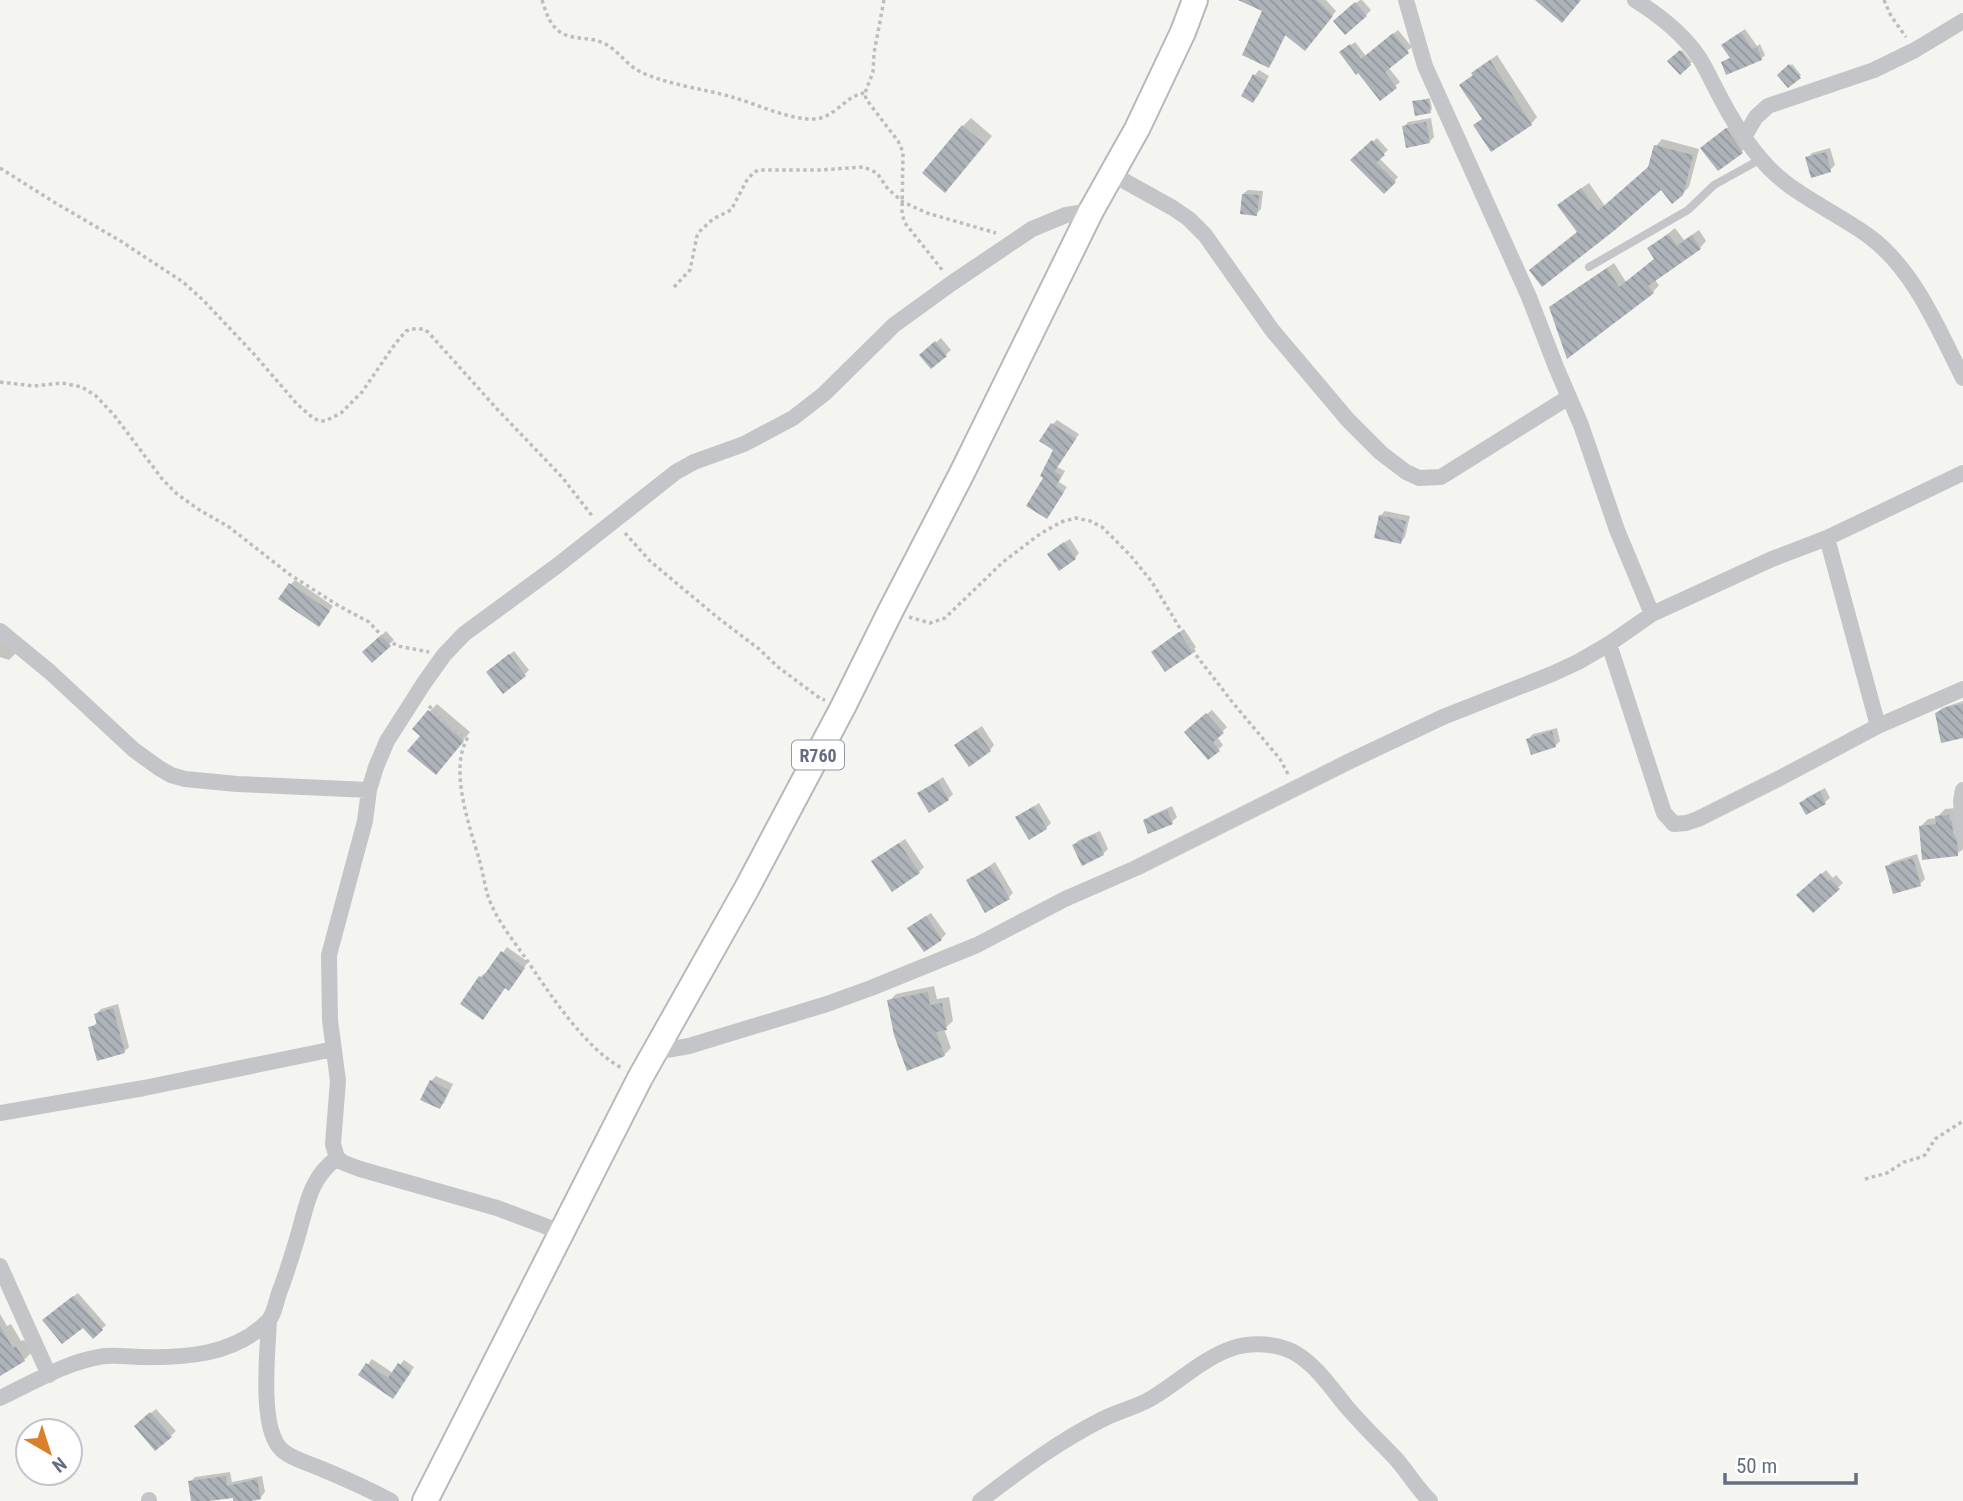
<svg xmlns="http://www.w3.org/2000/svg" width="1963" height="1501" font-family="'Roboto Condensed',sans-serif">
<style>
.shadow{fill:#0003}
.building{fill:url(#building-back-hatch)}
.lines{fill:none;stroke-linecap:round;stroke-linejoin:round}
.primary-casing{stroke:#b6b8bc;stroke-width:28}
.path{stroke:#bcbdc0;stroke-width:3.5;stroke-dasharray:3.5 3.5;stroke-linecap:butt}
.service{stroke:#c3c5c9;stroke-width:8}
.minor{stroke:#c3c5c9;stroke-width:16}
.primary{stroke:#fff;stroke-width:24}
.labels{text-anchor:middle;dominant-baseline:central;stroke-width:7;stroke-linejoin:round;paint-order:stroke}
.shield{fill:#fff;stroke:#939aa7;stroke-width:2}
.shield-label{font-size:18px;font-weight:bold;fill:#656e81}
</style>
<defs>
<pattern id="building-back-hatch" width="6" height="6" patternUnits="userSpaceOnUse" patternTransform="scale(1.75)"><rect width="6" height="6" fill="#aeb2b9"/><path d="M-1 5l2 2M0 0l6 6M5-1l2 2" fill="none" stroke="#91959c"/></pattern>
</defs>
<rect width="100%" height="100%" fill="#f4f5f1"/>
<path class="shadow" d="M1242 0H1326L1336 11 1309 44 1286 34 1273 61 1268 66 1265 11Z
M1360 0H1362L1371 10 1366 15 1340 16Z
M1745 29 1757 46 1760 44 1765 55 1761 59 1723 62 1731 57 1727 41Z
M1398 30 1412 47 1388 67 1400 82 1380 99 1346 49 1355 42 1366 56Z
M1682 50 1692 62 1680 73 1669 61Z
M1497 55 1537 117 1531 124 1475 126 1484 118 1474 74 1480 67Z
M1792 64 1801 75 1788 86 1779 75Z
M1259 70 1269 76 1258 96 1253 101 1255 75Z
M1430 98 1432 109 1430 111 1414 102Z
M971 118 992 136 953 183 963 126Z
M1431 118 1434 137 1429 142 1404 127 1408 122Z
M1731 125 1746 147 1741 152 1707 143Z
M1377 138 1388 150 1379 158 1398 177 1384 192 1352 160Z
M1662 139 1699 149 1689 187 1682 194 1661 187 1579 231 1566 199 1589 183 1605 206 1650 167 1656 146Z
M1830 148 1835 165 1830 170 1807 158 1812 153Z
M1248 190 1263 191 1261 209 1256 214 1243 194Z
M1675 228 1684 240 1699 230 1706 241 1700 248 1654 279 1659 285 1653 292 1568 356 1551 308 1558 301 1614 263 1626 282 1656 258 1649 249Z
M941 338 951 350 932 367 927 350Z
M1057 420 1079 434 1057 467 1065 471 1059 482 1067 487 1047 517 1055 450 1053 424Z
M1385 511 1410 516 1405 537 1401 542 1380 516Z
M1070 539 1079 553 1075 558 1054 549Z
M295 580 333 606 323 620 290 585Z
M1184 629 1196 647 1192 651 1158 647Z
M386 631 394 640 372 660 365 652Z
M0 633 16 653 9 660 0 657Z
M514 651 529 670 524 675 493 667Z
M1963 701V736L1937 713 1942 708Z
M437 704 470 732 443 765 429 712Z
M1212 710 1227 727 1217 737 1223 745 1219 749 1191 727Z
M982 726 994 745 990 750 961 741Z
M1557 728 1560 741 1555 746 1528 739 1533 734Z
M943 777 953 794 948 799 919 793Z
M1825 788 1830 798 1825 802 1806 813 1801 803 1806 798Z
M1039 803 1051 823 1046 828 1018 817Z
M1172 806 1177 817 1172 822 1145 821 1150 816Z
M1957 808 1963 830V849L1957 854 1921 826 1928 819 1936 818 1945 809Z
M1100 831 1108 849 1103 854 1074 845 1079 840Z
M905 839 924 867 919 872 878 857Z
M1917 854 1925 879 1920 884 1887 867 1892 862Z
M995 862 1013 893 1009 897 968 881Z
M1826 870 1833 878 1836 875 1843 883 1813 911 1799 895Z
M931 913 946 934 941 939 914 924Z
M507 947 528 962 513 984 505 986 482 1017 480 977 485 973 487 974Z
M934 986 937 999 949 997 953 1021 944 1029 951 1048 944 1055 889 1001 896 994Z
M118 1004 129 1047 124 1052 90 1028 98 1022 96 1014 101 1009Z
M436 1076 453 1084 444 1103 439 1107 431 1081Z
M78 1293 106 1325 93 1337 83 1325 49 1315Z
M0 1314 7 1326 11 1324 21 1341 24 1340 32 1352 24 1360 0 1374Z
M372 1359 393 1373 404 1360 414 1367 397 1392 360 1375Z
M156 1409 176 1431 156 1449 141 1421Z
M230 1472 232 1482 262 1476 265 1492 261 1497 242 1501H235L234 1496 192 1501 190 1482 195 1477Z"/>
<path class="building" d="M1238 0H1317L1333 16 1305 51 1285 35 1269 68 1242 55 1262 11Z
M1535 0H1581L1562 23Z
M1355 2 1367 16 1345 35 1333 21Z
M1741 32 1752 49 1757 47 1762 60 1726 75 1721 62 1730 58 1721 45Z
M1393 33 1409 53 1385 72 1397 88 1380 101 1358 73 1356 75 1339 52 1350 44 1361 59Z
M1680 50 1691 65 1680 75 1667 61Z
M1490 60 1532 125 1491 152 1473 125 1482 119 1459 85 1473 75 1471 73Z
M1789 64 1801 78 1788 88 1777 75Z
M1253 74 1266 81 1253 103 1241 96Z
M1428 99 1431 113 1415 116 1412 101Z
M1426 122 1430 143 1406 148 1402 126Z
M962 125 985 144 945 193 922 173Z
M1726 128 1743 153 1718 171 1700 148Z
M1372 140 1385 155 1376 163 1396 182 1384 194 1350 160Z
M1654 145 1693 155 1683 195 1672 204 1661 190 1615 230 1542 287 1529 270 1577 232 1557 205 1581 188 1598 211 1648 167Z
M1826 152 1831 172 1811 178 1805 157Z
M1242 194 1259 195 1257 216 1240 214Z
M1668 234 1677 246 1692 235 1701 249 1648 286 1654 293 1567 359 1549 307 1607 268 1619 287 1654 259 1647 248Z
M935 341 947 356 931 369 919 355Z
M1051 423 1076 439 1054 472 1061 475 1056 487 1064 492 1047 519 1026 506 1043 478 1040 476 1053 450 1039 441Z
M1379 515 1406 521 1401 544 1374 538Z
M1064 542 1076 559 1059 571 1047 554Z
M289 583 330 611 319 627 278 599Z
M1179 632 1193 653 1165 672 1151 652Z
M381 635 391 646 372 663 362 652Z
M509 654 526 676 503 694 486 672Z
M1963 704V738L1941 743 1935 713 1947 707Z
M428 710 464 741 436 775 407 751 420 736 412 729Z
M1206 713 1224 733 1213 742 1220 751 1208 760 1184 732Z
M976 730 991 751 969 767 954 745Z
M1552 731 1556 747 1531 755 1526 739Z
M938 781 949 800 929 813 917 793Z
M1820 791 1826 804 1806 815 1799 803Z
M1034 806 1047 829 1029 840 1015 817Z
M1167 810 1173 824 1148 834 1143 820Z
M1949 815 1950 821H1952L1953 833 1957 840 1958 856 1922 860 1919 826 1936 824 1935 816Z
M1095 834 1104 855 1082 866 1072 845Z
M899 843 920 873 892 892 871 861Z
M1913 858 1921 886 1893 894 1885 866Z
M990 866 1010 899 985 913 966 880Z
M1821 873 1828 881 1830 879 1840 889 1813 913 1796 895Z
M926 916 942 940 924 952 907 928Z
M501 951 525 968 509 991 505 988 483 1020 460 1004 479 976 482 978Z
M928 992 930 1005 942 1003 947 1030 936 1032 945 1056 907 1071 894 1035 887 1000Z
M113 1008 125 1053 97 1061 88 1027 97 1025 94 1014Z
M430 1080 449 1090 440 1109 420 1100Z
M73 1296 103 1330 93 1339 83 1328 62 1344 42 1320Z
M0 1326 13 1348 16 1346 25 1361 0 1376Z
M366 1363 388 1378 398 1363 411 1372 393 1399 358 1375Z
M150 1412 172 1437 155 1451 134 1426Z
M226 1476 227 1486 257 1479 261 1499 251 1501H233V1498L208 1501H191L188 1481Z"/>
<g class="lines">
<defs>
<path id="primary" d="M425 1501 640 1078 747 888 843 707 890 612 962 473 1091 211 1137 129 1183 32 1195 0"/>
</defs>
<use href="#primary" class="primary-casing"/>
<path class="path" d="M542 0C546 12 549 24 560 32 572 40 588 37 601 42 617 48 625 64 639 71 663 84 705 89 732 97 757 104 789 120 814 119 836 118 845 95 865 93
M884 0 874 53 873 72 865 93 866 99 898 141 903 152 902 214 905 223 943 271
M1884 0 1891 16 1906 37
M0 168 57 204 119 240 183 282 203 300 253 353 297 404 313 418 320 421H325L341 413 362 392 395 344 406 331 412 329H423L428 332 497 409 562 477 593 517
M674 287 690 270 697 236 700 231 713 219 731 210 747 180 753 173 758 170H821L864 167 877 173 888 189 903 202 927 213 996 233
M0 382 34 386 62 383 82 387 96 396 114 415 163 480 177 494 198 509 229 527 289 574 339 606 369 622 383 637 398 646 429 652
M625 533 650 561 717 617 759 649 778 667 821 699 825 700
M909 617 930 623 945 618 1003 562 1040 534 1061 522 1076 518 1090 521 1102 527 1130 555 1152 582 1196 655 1233 703 1280 759 1289 776
M429 706 451 728 467 739C449 771 470 827 479 859 484 875 485 892 492 906 500 924 513 940 524 956 548 991 585 1049 622 1068
M1865 1179 1887 1173 1904 1162 1921 1157 1925 1155 1935 1139 1963 1121"/>
<path class="service" d="M1589 267 1688 210 1714 185 1761 159"/>
<path class="minor" d="M1406 0 1425 66 1529 297 1556 367 1581 425 1617 530 1652 614
M1635 0C1659 15 1682 33 1698 56 1705 66 1710 78 1716 89 1730 117 1747 145 1769 168 1796 196 1839 214 1870 237 1915 271 1938 329 1963 378
M1744 137 1756 117 1768 106 1874 70 1915 50 1963 21
M1112 174 1173 208 1189 219 1205 235 1272 330 1348 420 1381 453 1406 472 1419 478 1441 477 1569 397
M1827 538 1878 726
M0 631 50 672 134 750 159 768 171 775 185 779 237 784 369 790
M1609 644 1664 813 1674 824 1686 823 1698 819 1780 778 1878 726 1963 689
M1963 790 1961 801 1963 832
M655 1052 689 1046 827 1004 871 988 977 945 1065 899 1136 868 1348 762 1443 717 1552 674 1578 662 1609 644 1652 614 1772 559 1827 538 1963 473
M0 1113 144 1088 334 1049
M561 1232 497 1208 360 1169 344 1163 337 1158 333 1144 338 1081 330 1020 329 955 365 821 369 790 376 767 387 741 424 683 444 655 464 634 558 565 676 472 694 462 744 444 793 418 824 394 894 325 952 283 1032 229 1066 215 1091 211
M0 1266 49 1375
M269 1320C268 1351 258 1431 283 1451 294 1460 309 1463 322 1469 346 1479 368 1489 391 1501
M0 1398C32 1383 64 1363 99 1357 113 1354 127 1357 141 1357 185 1358 234 1355 267 1322 274 1316 276 1302 279 1293 287 1273 293 1252 299 1232 307 1203 311 1177 337 1158
M149 1501V1500
M980 1501C1019 1471 1059 1441 1103 1419 1119 1411 1137 1407 1152 1398 1179 1382 1203 1358 1233 1348 1252 1342 1277 1343 1295 1353 1316 1365 1331 1388 1346 1406 1362 1425 1380 1442 1397 1460 1409 1474 1417 1488 1430 1501"/>
<use href="#primary" class="primary"/>
</g>
<g class="labels">
<rect class="shield" x="792" y="740.5" width="52" height="29" rx="5"/>
<g class="shield-label">
<text x="818" y="755">R760</text>
</g>
</g>
<g transform="translate(49 1452) rotate(141)"><circle r="33" fill="#ffffff" stroke="#c1c5cd" stroke-width="2"/>
<path d="M0-5L12 26L0 18L-12 26Z" fill="#da802c"/>
<text y="-10" font-size="19" font-weight="bold" text-anchor="middle" fill="#656e81">N</text>
</g>
<path d="M1725 1473v10h131v-10" fill="none" stroke="#656e81" stroke-width="3.5"/>
<text x="1736" y="1473" font-size="21" fill="#656e81" stroke="#ffffff" stroke-width="5" paint-order="stroke">50 m</text>
</svg>
